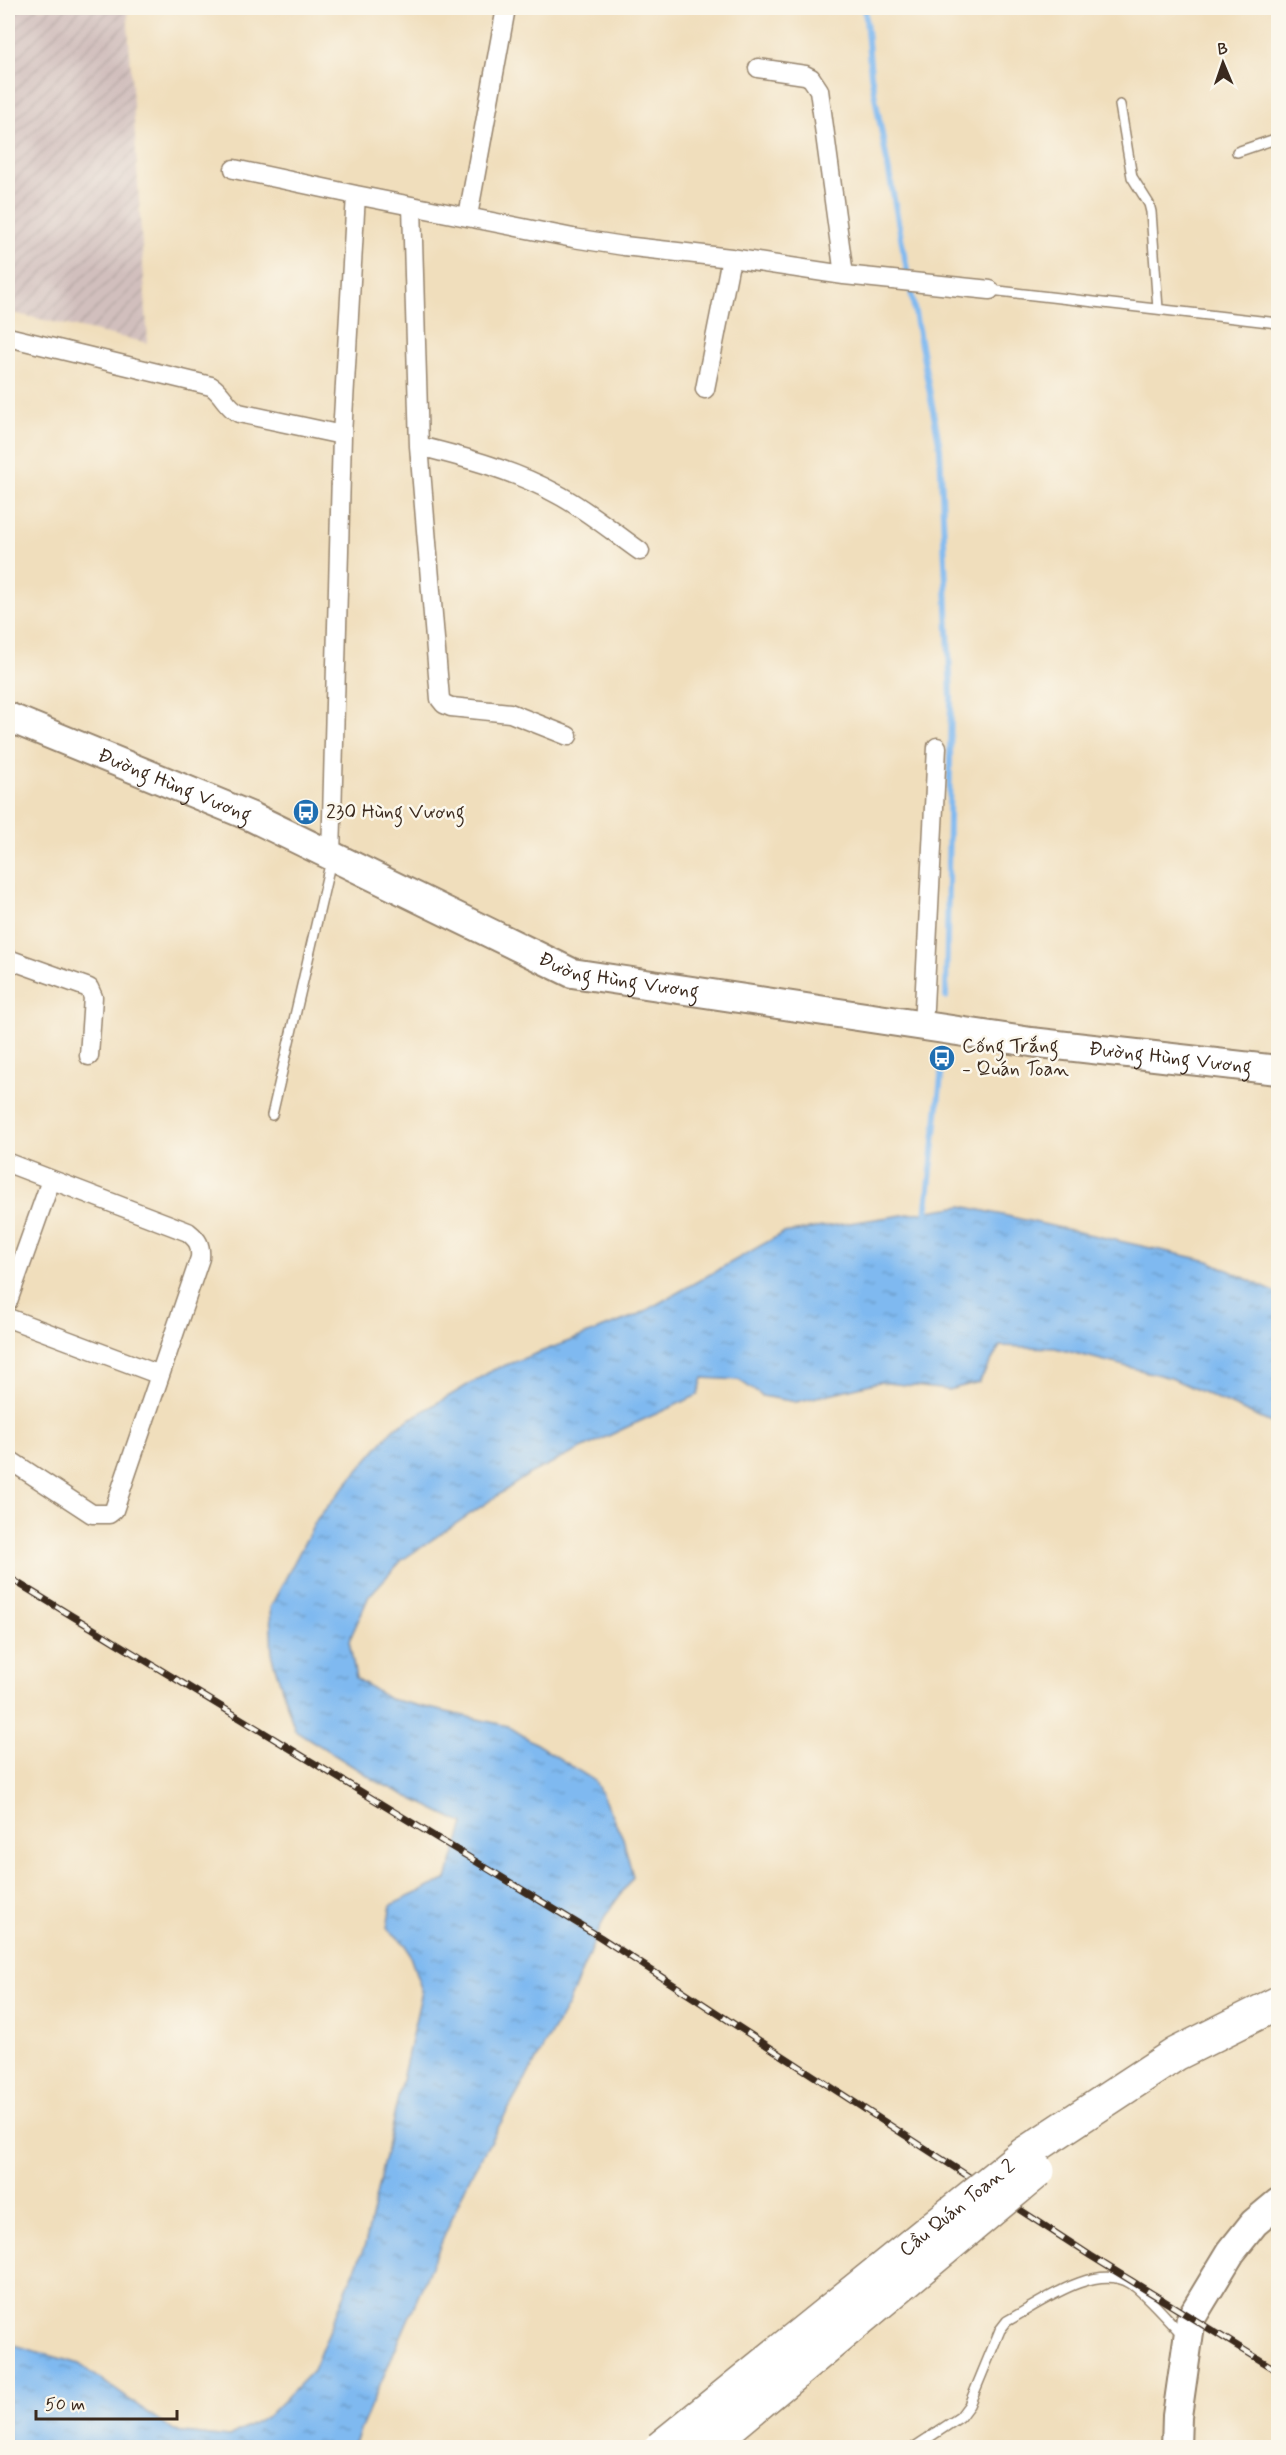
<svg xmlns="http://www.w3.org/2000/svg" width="1286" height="2455" font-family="Mynerve,sans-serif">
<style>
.industrial{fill:url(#industrial-furrows)}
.water{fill:url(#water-ripples);stroke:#5d7287;stroke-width:1.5}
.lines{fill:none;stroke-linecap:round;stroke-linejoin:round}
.stream{stroke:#7fb9f0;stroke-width:6}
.lane-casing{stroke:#96846d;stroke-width:12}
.street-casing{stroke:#96846d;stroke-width:21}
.primary-casing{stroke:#96846d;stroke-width:32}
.lane{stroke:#fff;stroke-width:9}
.street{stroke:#fff;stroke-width:18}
.primary{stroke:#fff;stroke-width:28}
.rail-casing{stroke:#3b2a1e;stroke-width:7}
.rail{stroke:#fbf7ec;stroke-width:4.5;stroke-dasharray:14;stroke-linecap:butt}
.highway-bridge-casing{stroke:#96846d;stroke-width:36;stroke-linecap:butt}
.highway-bridge{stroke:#fff;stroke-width:33}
.labels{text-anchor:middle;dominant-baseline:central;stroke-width:5;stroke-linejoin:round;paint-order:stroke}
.street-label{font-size:20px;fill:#3b2a1e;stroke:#fbf7ec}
.poi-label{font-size:20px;fill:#3b2a1e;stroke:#fbf7ec;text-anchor:start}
</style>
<defs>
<pattern id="industrial-furrows" width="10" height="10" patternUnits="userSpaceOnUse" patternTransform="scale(1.5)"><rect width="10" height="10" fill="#d1bfbd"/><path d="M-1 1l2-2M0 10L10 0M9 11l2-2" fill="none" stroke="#b4a4a2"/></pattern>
<pattern id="water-ripples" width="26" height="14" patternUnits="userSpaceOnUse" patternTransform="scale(1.5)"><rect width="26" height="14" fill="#7fb9f0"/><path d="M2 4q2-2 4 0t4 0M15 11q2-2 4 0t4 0" fill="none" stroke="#6997c2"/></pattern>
</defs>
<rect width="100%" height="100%" fill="#fbf7ec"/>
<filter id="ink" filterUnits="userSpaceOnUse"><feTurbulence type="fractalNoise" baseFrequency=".0167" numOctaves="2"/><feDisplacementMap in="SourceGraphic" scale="12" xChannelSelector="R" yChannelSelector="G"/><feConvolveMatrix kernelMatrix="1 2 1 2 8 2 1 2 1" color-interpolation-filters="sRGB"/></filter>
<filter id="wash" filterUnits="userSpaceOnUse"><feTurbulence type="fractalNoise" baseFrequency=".008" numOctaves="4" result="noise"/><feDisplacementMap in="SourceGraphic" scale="24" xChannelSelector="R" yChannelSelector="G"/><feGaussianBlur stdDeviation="1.35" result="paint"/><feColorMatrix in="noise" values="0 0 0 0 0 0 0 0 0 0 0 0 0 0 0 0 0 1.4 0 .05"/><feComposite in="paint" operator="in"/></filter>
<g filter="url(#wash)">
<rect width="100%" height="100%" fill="#f0debc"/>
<path class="industrial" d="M8 8H127L148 343 8 312Z"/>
<path class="water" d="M962 1206 1209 1261 1278 1294V1426L1171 1378 1055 1348 1000 1346 979 1382 948 1390 879 1382 796 1402 762 1396 739 1380 703 1378 698 1395 625 1428 531 1473 402 1560 369 1596 349 1641 356 1678 389 1699 508 1726 595 1781 623 1838 633 1877 605 1916 568 2004 468 2181 353 2447H8V2343L79 2364 174 2431 229 2437 268 2416 313 2370 365 2245 422 1991 406 1945 387 1928 391 1905 447 1879 464 1824 376 1781 295 1730 272 1657 270 1608 317 1519 393 1429 493 1370 638 1315 783 1233Z"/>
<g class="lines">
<path class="stream" d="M865 8 871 75 940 448 951 698 946 997
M926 1217 942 1067"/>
</g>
</g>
<g filter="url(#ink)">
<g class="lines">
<defs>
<path id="lane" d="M1120 105 1132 177 1149 204 1151 212 1158 309
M1237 152 1278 138
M990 290 1278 323
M272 1115 331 860
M913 2448 960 2417 969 2405 1000 2330 1007 2321C1039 2304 1094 2262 1130 2283 1144 2291 1170 2322 1183 2335"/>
<path id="street" d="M758 68 805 75 811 78 819 90 844 275
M234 169 356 195
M412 206 419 446 440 699 444 704 451 707 510 713 568 736
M468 216 506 8
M8 337 211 386C223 393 226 407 239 413L342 435
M705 389 731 258
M419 446C467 458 513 470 557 494 586 509 613 532 640 551
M331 857 342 435 356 195 573 238 624 246 731 258 844 275 990 290
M8 959 89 988 93 997 89 1056
M923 1027 937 747
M8 1163 188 1232C198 1240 201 1245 200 1258L114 1510 109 1514H92L8 1459
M8 1301 51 1180
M8 1318 160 1375"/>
<g id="primary">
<path id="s1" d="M8 717 252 817 572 973 1031 1042 1278 1070"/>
<path d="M1176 2448 1177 2416 1191 2318 1231 2252 1254 2223 1278 2203"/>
</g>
</defs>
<use href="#lane" class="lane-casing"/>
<use href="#street" class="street-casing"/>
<use href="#primary" class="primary-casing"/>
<use href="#lane" class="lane"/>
<use href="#street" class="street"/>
<use href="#primary" class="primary"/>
<defs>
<path id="rail" d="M8 1577 600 1937 1091 2256 1278 2371"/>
</defs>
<use href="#rail" class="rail-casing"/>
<use href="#rail" class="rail"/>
<defs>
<g id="highway-bridge">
<path id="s2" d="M660 2448 1024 2154 1176 2054 1278 2003"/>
<path d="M705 2448 1038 2171"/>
</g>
</defs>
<use href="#highway-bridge" class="highway-bridge-casing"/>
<use href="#highway-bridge" class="highway-bridge"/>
</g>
</g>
<defs>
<symbol id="bus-disc" viewBox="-11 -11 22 22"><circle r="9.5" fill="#1f6fb2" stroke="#fbf7ec"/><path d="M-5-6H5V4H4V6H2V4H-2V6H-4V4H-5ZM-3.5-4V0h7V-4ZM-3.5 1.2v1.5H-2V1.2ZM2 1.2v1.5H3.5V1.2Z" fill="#fff"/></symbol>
</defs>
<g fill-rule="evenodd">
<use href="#bus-disc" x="291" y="797" width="30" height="30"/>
<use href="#bus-disc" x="927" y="1043" width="30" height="30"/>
</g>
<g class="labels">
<g class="street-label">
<text stroke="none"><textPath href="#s1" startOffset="180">Đường Hùng Vương</textPath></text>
<text stroke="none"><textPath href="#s1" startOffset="666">Đường Hùng Vương</textPath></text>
<text stroke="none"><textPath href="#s1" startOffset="1224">Đường Hùng Vương</textPath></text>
<text stroke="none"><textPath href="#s2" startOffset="382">Cầu Quán Toan 2</textPath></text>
</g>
<g class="poi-label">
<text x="326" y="812">230 Hùng Vương</text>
<text x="962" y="1046">Cống Trắng<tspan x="962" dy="23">- Quán Toan</tspan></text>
</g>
</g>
<rect width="1286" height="2455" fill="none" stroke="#fbf7ec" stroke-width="30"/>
<g transform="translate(1223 63) rotate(358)" stroke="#fbf7ec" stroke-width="4.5" paint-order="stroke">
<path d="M0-4.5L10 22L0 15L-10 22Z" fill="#3b2a1e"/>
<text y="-9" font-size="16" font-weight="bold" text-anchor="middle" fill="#3b2a1e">B</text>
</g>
<path d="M36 2410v9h141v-9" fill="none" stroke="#3b2a1e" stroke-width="3"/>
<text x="45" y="2410" font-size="18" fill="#3b2a1e" stroke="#fbf7ec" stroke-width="4.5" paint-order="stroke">50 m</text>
</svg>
